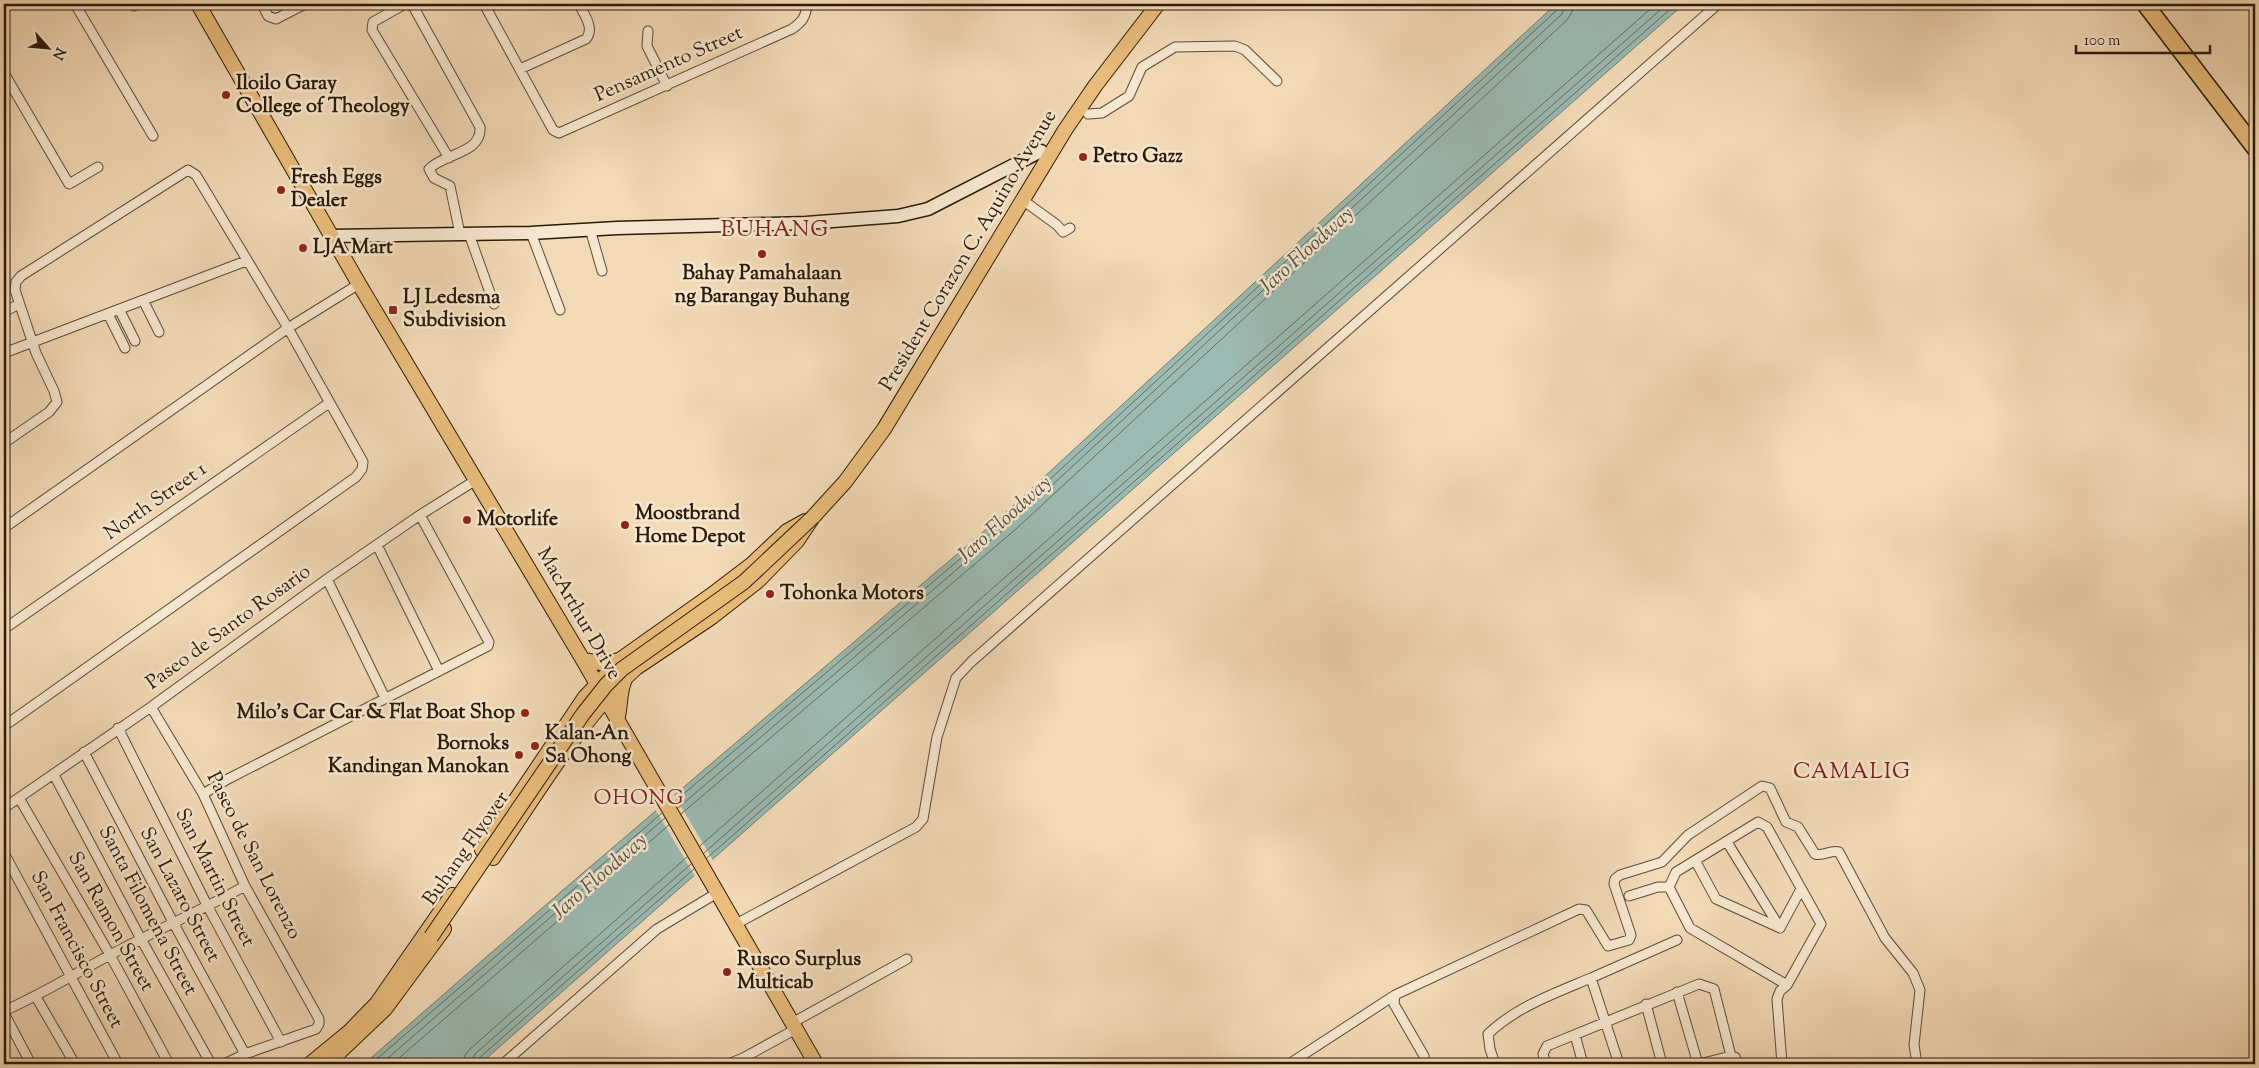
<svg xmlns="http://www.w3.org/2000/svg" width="2259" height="1068" font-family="'Sorts Mill Goudy',serif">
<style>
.water{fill:#9bbab2;stroke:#6e7a6e}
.pier{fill:#f3dab7}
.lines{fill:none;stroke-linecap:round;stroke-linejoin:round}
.shore{stroke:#636a5d;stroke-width:1}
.street-casing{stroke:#5d4a34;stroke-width:11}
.secondary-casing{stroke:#2b1a08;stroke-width:15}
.primary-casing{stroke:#2b1a08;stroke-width:16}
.highway-casing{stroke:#2b1a08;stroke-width:19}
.street{stroke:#f7e7d0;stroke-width:9}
.secondary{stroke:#f7e7d0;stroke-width:12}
.primary{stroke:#eabd7c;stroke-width:14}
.highway{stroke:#eabd7c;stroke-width:16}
.primary-bridge-casing{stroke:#2b1a08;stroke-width:16;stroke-linecap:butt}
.primary-bridge{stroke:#eabd7c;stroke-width:14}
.poi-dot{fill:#8f2418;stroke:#f7e7d0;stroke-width:2}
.labels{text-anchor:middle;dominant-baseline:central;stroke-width:5;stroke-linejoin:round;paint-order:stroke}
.street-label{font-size:20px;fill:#2b1a08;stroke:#f7e7d0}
.poi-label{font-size:20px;font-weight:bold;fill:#2b1a08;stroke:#f7e7d0;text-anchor:start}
.water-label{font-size:21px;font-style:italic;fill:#525244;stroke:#f7e7d0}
.neighbourhood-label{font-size:21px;letter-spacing:1px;fill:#7a1f14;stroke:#f7e7d0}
.quarter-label{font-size:22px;letter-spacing:1px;fill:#7a1f14;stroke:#f7e7d0}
</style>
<rect width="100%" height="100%" fill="#f3dab7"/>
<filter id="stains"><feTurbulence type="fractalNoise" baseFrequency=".004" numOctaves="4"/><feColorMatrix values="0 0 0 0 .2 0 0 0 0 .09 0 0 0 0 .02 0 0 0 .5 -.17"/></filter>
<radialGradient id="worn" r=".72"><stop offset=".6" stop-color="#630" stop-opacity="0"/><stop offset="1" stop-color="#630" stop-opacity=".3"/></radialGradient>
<path class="water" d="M1556 4H1684L480 1064H364L563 890 1003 515Z"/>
<path class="pier" d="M673 793 714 862 696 878 655 809Z"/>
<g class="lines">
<path class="shore" d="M674 802 1007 519 1557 10 1559 4
M678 808 1011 523 1562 14 1566 4
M681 814 1016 529 1567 20 1572 12 1573 4
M700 846 1656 4
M704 853 1667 4
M707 858 1676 4
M371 1064 662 813
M381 1064 665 818
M392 1064 669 825
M463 1064 465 1055 470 1049 687 857
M471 1064 475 1054 691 864
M477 1064 479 1058 694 869"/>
<defs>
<path id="street" d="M75 4 153 136
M262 4 268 16 276 19 305 4
M484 4 553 130 559 133 792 29C802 22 806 17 807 4
M134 6 137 4
M648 31 647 46 667 86
M520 69 586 39C595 28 584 15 579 4
M4 73 69 184 98 167
M1088 114 1102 113 1129 96 1142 67 1175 47 1235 46 1245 50 1277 81
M449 158 372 30 373 22 405 4 413 6 480 127C482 154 444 153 429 169L434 178 450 186 460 234
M1024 201 1057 225 1063 232 1070 228
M590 229 602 271
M531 233 560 310
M469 234 494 304
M143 300 159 332
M119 309 135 341
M4 312 19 304
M108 314 125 348
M4 353 246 261
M4 443 49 412 57 402 54 391 36 353 15 290 16 282 21 276 188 170 196 175 288 328 363 462 362 469 356 477 7 724H4
M4 528 288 328 359 284
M377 545 439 671
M327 579 385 698
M4 629 329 403
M151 707 203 794 245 886 319 1019V1024L316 1029 245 1054 224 1064
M118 728 208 907 281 1042
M84 752 174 924 245 1054
M54 775 141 939 211 1064
M203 794 228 779 488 646 489 642 420 515
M19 798 110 955 169 1064
M4 808 151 707 327 579 420 515 476 480
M1727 842 1780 928
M4 853 118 1064
M1696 862 1716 899 1780 928 1801 889
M1629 896 1658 887H1669
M736 924 916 827 923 819 937 737 956 678 971 662 1718 4
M1591 978 1677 940
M1677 992 1698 1064
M1395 995 1394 1004 1424 1056V1064
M36 997 75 1064
M1646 1004 1662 1064
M4 1011C42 994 76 973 112 954 157 930 202 910 245 886
M4 1013 31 1064
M792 1023 907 959
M1575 1035 1583 1064
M503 1064 657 929 717 893
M728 1064 743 1058 796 1029
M1289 1064 1395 995 1579 909 1586 910 1608 946 1629 940 1631 935 1614 884 1615 879 1620 875 1662 862 1688 835 1762 786 1770 788 1786 822 1798 827 1815 854C1823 857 1831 849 1839 852L1885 938 1913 973 1920 990 1914 1045 1917 1064
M1495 1064 1490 1049 1488 1034C1516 1007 1555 993 1591 978L1619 1064
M1546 1064 1543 1054 1547 1046 1699 984 1714 989 1731 1056 1735 1057 1738 1064
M1699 1064 1731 1056
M1782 1064 1777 999 1780 991 1787 985 1821 924 1767 827 1758 822 1676 872 1669 887 1690 928 1787 985"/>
<path id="secondary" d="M332 236 531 233 617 228 806 223 898 216 928 209 1041 151"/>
<path id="primary" d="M198 4 359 284 583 660 816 1064
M583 660 607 664 621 659
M617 720C621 707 619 694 624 682
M482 850 585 697 621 659 710 596 752 564 787 531 805 521
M493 858C536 795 581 719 636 668L712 617 758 581 797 541 813 517 845 482 884 429 1065 130 1095 86 1158 4
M310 1064 349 1032 377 1003 452 895
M327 1064 385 1009 444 929"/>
<path id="highway" d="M2145 4 2255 148"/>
</defs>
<use href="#street" class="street-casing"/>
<use href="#secondary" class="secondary-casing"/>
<use href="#primary" class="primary-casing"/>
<use href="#highway" class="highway-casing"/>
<use href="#street" class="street"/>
<use href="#secondary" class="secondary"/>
<use href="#primary" class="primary"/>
<use href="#highway" class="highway"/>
<defs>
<path id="primary-bridge" d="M431 937 583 714 606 685 622 669 744 582 813 517"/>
</defs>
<use href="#primary-bridge" class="primary-bridge-casing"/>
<use href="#primary-bridge" class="primary-bridge"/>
</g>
<g class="poi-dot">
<circle cx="226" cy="95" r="5"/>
<circle cx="1083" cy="157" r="5"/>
<circle cx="281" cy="190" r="5"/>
<circle cx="303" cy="248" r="5"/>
<circle cx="762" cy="254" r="5"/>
<rect x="388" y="305" width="10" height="10" rx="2.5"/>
<circle cx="467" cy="520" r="5"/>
<circle cx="625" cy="525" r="5"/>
<circle cx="770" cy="594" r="5"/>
<circle cx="525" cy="713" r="5"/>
<circle cx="535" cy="746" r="5"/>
<circle cx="519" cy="755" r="5"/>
<circle cx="727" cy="972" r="5"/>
</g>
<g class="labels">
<g class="street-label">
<text transform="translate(669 65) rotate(-24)">Pensamento Street</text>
<text transform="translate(969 251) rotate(-59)">President Corazon C. Aquino Avenue</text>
<text transform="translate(156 502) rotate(-35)">North Street 1</text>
<text transform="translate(578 614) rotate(60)">MacArthur Drive</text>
<text transform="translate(229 628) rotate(-36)">Paseo de Santo Rosario</text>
<text transform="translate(467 849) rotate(-55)">Buhang Flyover</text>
<text transform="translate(253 856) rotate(63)">Paseo de San Lorenzo</text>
<text transform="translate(214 878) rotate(63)">San Martin Street</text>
<text transform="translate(179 895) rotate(62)">San Lazaro Street</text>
<text transform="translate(147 911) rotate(62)">Santa Filomena Street</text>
<text transform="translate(110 922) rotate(61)">San Ramon Street</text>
<text transform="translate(76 950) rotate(62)">San Francisco Street</text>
</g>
<g class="poi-label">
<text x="236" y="84">Iloilo Garay<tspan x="236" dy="23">College of Theology</tspan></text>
<text x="1093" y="157">Petro Gazz</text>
<text x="291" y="178">Fresh Eggs<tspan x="291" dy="23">Dealer</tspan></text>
<text x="313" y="248">LJA Mart</text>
<text x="762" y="274" text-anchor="middle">Bahay Pamahalaan<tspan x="762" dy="23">ng Barangay Buhang</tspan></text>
<text x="403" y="298">LJ Ledesma<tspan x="403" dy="23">Subdivision</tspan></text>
<text x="635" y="514">Moostbrand<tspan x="635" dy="23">Home Depot</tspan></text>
<text x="477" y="520">Motorlife</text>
<text x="780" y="594">Tohonka Motors</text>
<text x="515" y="713" text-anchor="end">Milo's Car Car &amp; Flat Boat Shop</text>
<text x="545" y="734">Kalan-An<tspan x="545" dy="23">Sa Ohong</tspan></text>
<text x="509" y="744" text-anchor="end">Bornoks<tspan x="509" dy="23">Kandingan Manokan</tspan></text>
<text x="737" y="960">Rusco Surplus<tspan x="737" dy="23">Multicab</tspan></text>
</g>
<g class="water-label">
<text transform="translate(1307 251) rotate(-42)">Jaro Floodway</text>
<text transform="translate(1005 520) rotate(-42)">Jaro Floodway</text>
<text transform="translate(600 877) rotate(-41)">Jaro Floodway</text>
</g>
<g class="neighbourhood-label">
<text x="639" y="799">OHONG</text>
</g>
<g class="quarter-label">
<text x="775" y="231">BUHANG</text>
<text x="1852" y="773">CAMALIG</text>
</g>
</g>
<rect width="2259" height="1068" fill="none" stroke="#f3dab7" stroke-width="20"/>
<rect x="5" y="5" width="2249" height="1058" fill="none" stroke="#2b1a08" stroke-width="2.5"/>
<rect x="10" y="10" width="2239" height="1048" fill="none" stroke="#2b1a08"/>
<g transform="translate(48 48) rotate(117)" stroke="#f7e7d0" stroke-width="4" paint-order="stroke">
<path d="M0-4L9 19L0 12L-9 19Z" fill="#2b1a08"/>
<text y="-8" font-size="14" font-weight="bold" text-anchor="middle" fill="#2b1a08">N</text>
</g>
<path d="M2076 45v8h134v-8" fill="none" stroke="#2b1a08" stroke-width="2.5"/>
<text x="2084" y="45" font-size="15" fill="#2b1a08" stroke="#f7e7d0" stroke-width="4" paint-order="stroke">100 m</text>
<rect width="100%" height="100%" filter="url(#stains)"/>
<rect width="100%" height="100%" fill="url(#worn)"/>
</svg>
